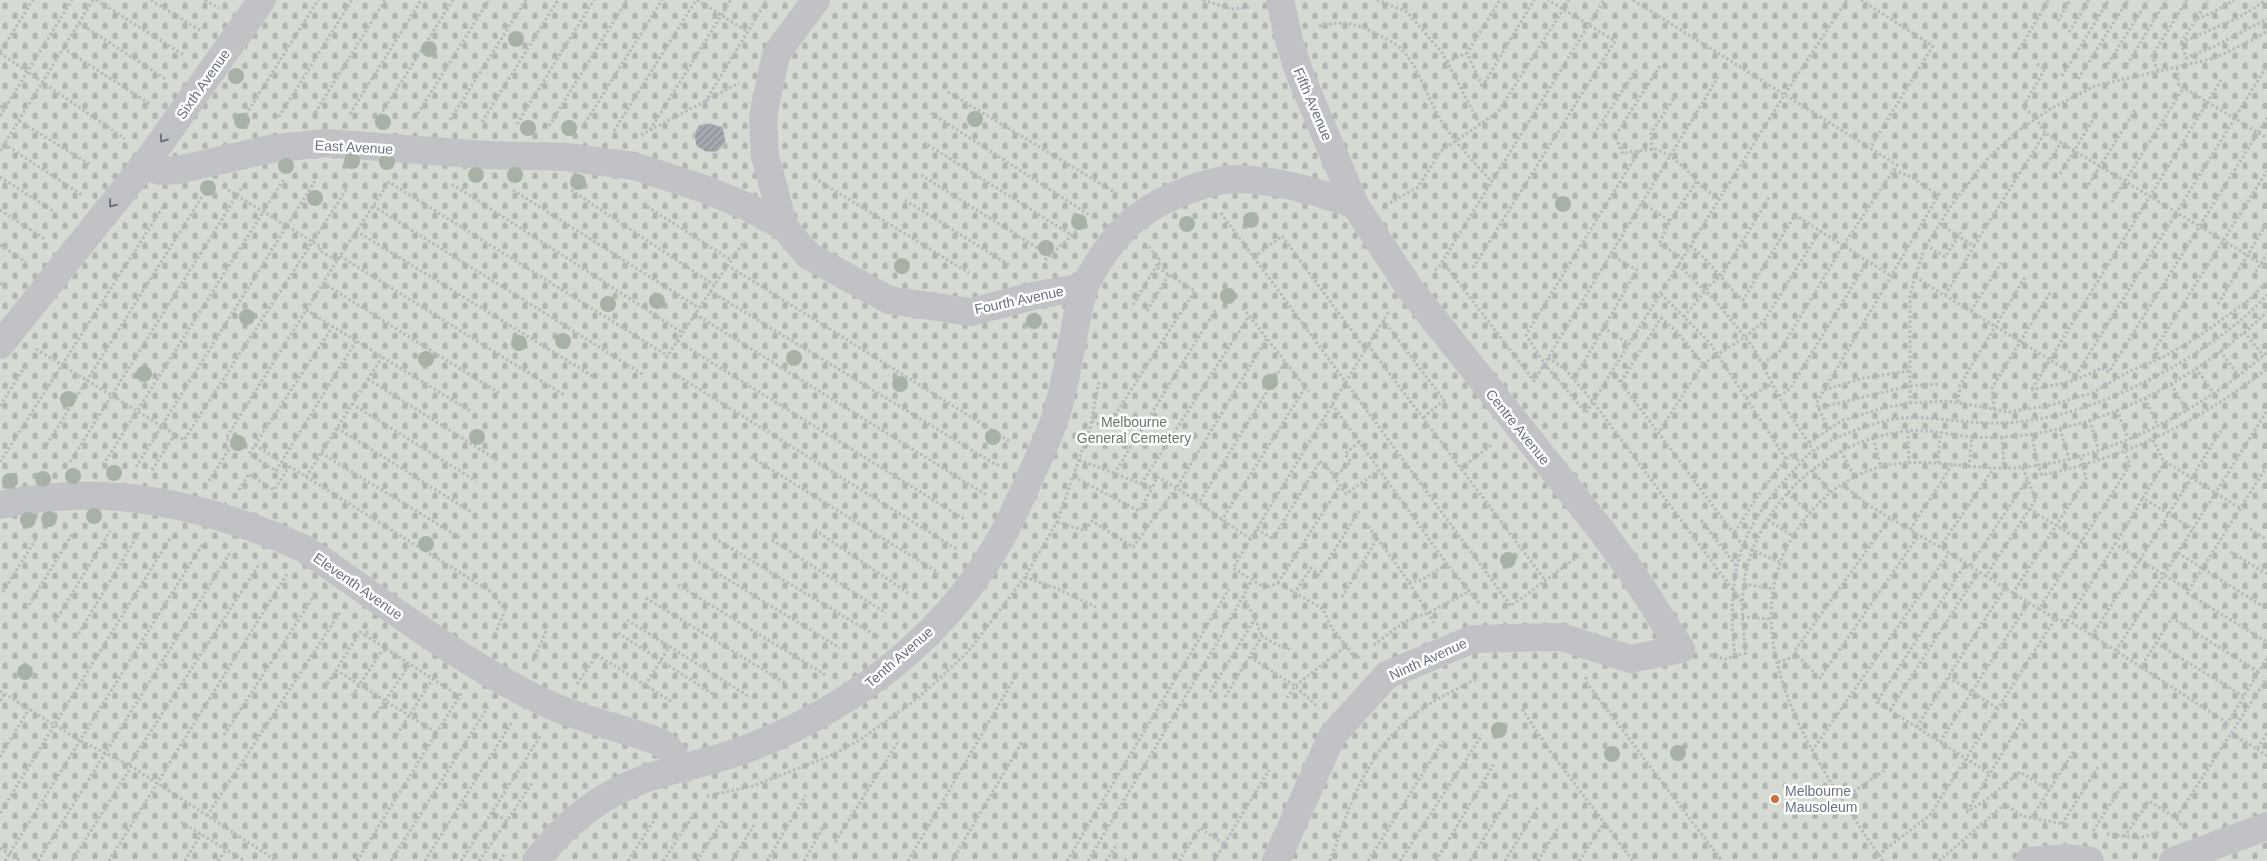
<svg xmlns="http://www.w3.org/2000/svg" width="2267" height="861" font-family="Arial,sans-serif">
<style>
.cemetery{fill:url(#cemetery-stones)}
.building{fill:url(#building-hatch);stroke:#d7d7d5}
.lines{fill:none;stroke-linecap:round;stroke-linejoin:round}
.path{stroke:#b7b9bc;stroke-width:3;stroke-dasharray:2.5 2.5;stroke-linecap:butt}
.minor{stroke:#c0c2c6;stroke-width:28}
.tree{fill:#a7b1a6}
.oneway{stroke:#697380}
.poi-dot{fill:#cc703d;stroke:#fff;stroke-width:2}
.labels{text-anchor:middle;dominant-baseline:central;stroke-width:5;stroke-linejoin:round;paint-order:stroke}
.street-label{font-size:14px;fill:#697380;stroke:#fff}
.park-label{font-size:14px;fill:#687867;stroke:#fff}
.poi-label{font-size:14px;fill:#697380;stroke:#fff;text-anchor:start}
</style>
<defs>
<pattern id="cemetery-stones" width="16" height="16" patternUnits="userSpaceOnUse" patternTransform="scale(1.25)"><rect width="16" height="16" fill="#d5dad3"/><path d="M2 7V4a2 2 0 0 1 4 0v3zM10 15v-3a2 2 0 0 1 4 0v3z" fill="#b1b5b0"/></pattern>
<pattern id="building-hatch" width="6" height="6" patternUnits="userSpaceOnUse" patternTransform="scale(1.25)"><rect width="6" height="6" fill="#a4aab0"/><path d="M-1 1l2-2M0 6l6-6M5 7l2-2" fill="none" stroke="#8a8f94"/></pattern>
</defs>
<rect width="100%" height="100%" fill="#f5f6f3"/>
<path class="cemetery" d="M0 0H2267V861H0Z"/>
<path class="building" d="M710 123 723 127 726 142 717 152H706L696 146 694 134 699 125Z"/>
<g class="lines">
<path class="path" d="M96 0 184 55
M151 0 201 31
M205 0 219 8
M697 0 748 32
M1203 0 1231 9 1251 7
M1377 0 1407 12 1443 54 1480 125
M1633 0 1897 165 1843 246 1779 352 1762 364
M1861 0 1933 46 1870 148
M2197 19 2212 13 2234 0
M2058 21 2070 0
M79 23 167 80
M1319 26C1344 21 1353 22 1377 34 1386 39 1398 44 1405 53 1420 72 1427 96 1439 117 1453 141 1473 161 1492 182
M2069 32 2089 0
M2181 43 2186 58 2213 47 2267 19
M2181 43C2212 28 2237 22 2265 0
M2181 43 2208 0
M63 48 150 104
M0 52 33 0
M0 53 125 139
M2016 54 2049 0
M1447 62 1467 53
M2037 64 2045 69 2023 107 2036 118 2045 133
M2108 64 2148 0
M2127 65 2166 0
M1660 66 1615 136 1623 154 1628 152 1656 149 1671 156 1694 177 1701 186 1719 199
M2177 68 2179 85 2267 138
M2158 71 2152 56 2187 0
M2062 76 2109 0
M2078 79 2128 0
M1482 86 1467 53 1500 0
M1482 87 1534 0
M948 92 1116 193 1114 195
M705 102 767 0
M0 106 4 109
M315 113 385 0
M931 113 1091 216
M350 114 421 0
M0 116 72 0
M380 116 453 0
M279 117 352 0
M415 118 489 0
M243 119 318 0
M450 120 526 0
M19 121 91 165
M482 122 558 0
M517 124 594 0
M549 126 627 0
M582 128 662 0
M650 130 731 0
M614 131 696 0
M1594 134 1636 70
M641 135 739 83
M4 144 82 195
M928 145 1073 236
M1652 150 1651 133 1677 94
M0 151 93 0
M1639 151 1526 335 1544 363 1586 413 1785 94 1847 0
M2047 164 2061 143
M1894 170 1911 177 1938 195
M2060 174 2097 113
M921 175 1050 256
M0 177 53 211
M814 178 969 273
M452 184 683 333
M2086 189 2135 110
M228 190 321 247 319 250 337 261 340 256 564 395
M513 190 699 308
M571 190 714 285
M905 200 1009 265
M2112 202 2184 87
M1390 203 1418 187 1441 151 1498 112 1569 0
M1642 203 1670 221 1659 244 1683 258
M643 204 731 260
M373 206 644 375
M0 210 46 240
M1221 213 1511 606 1581 554
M1670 221 1697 181
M1940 224 1974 246 1945 296
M356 231 594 377
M0 245 26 262
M1926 245 1945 257 1968 221
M1690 246C1711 261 1724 284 1743 300L1795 215 1891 276
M1974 246 2045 133 2267 267
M1254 257 1282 236 1366 350
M1045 260 1084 224
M1442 261 1534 381 1718 77
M727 265 1011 442
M1678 265 1714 299 1753 347 1783 404 1809 443 1812 451
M1473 268 1615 41 1548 0
M1435 270 1439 267 1604 0
M2253 276 2267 254
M1915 277 2076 376
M0 283 6 287
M323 283 499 393
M710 291 993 463 1001 466
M1661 294 1710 343 1786 459 1762 490 1734 533
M2218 304 2267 223
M1133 305 1158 263
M1243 308 1309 392
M306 310 470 411
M1147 311 1169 274
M1971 311 2001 263
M695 314 988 496
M1684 317 1709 286 1722 275 1770 196
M1383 320 1444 400 1423 418
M333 326 249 454 276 471 356 341
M1603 328 1630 344
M2244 332 2264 356
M677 341 964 519
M1368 345 1545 580
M36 349 184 440 346 190
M2220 351 2239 376
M666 358 744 241
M1548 358 1564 368 1594 403 1742 602
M2160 359 2155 349 2267 171
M1703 364 1745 337 1764 321 1820 231
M2196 368 2214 394
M1613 372 1743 546 1779 562
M678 376 958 550
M368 379 497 460
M1574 379 1637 270 1611 255
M2073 380 2267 66
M1621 382 1661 318 1677 332 1703 364 1659 432
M2171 384 2187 411
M2032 389 2221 80
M1824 390 1864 378 1909 371
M2031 390 2073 381 2102 368 2109 372 2267 118
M1779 396 1790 389 1867 262
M1746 398 1772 384
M2145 398 2157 425
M1958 402 1960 385 2025 277
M1910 403V294L1924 249 1951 206 1989 157 2019 130 2052 108 2095 86 2215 58 2256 38 2267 31
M352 404 476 481
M1332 404 1447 564 1479 603
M0 406 25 366
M1818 408 1909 386 1940 384
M1994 409 1992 388 2051 291
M2117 410 2128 438
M2090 420 2098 449
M1092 421 1107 427 1195 291 1158 268 1160 260 1149 247
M337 428 471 512
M1829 429 1816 404 1941 191
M2060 429 2069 458
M1908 431 1909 463
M2032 434 2037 464 2042 475C2128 457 2198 422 2267 369
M2002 437 2004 468
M1873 438 1881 467
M2153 440 2163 460 2240 508
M1359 442 1345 454 1351 462 1334 477 1346 494 1378 471
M1809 443 1841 421 1879 409 1910 403 1948 401 2009 412 2051 405 2092 393 2130 371 2163 357 2198 337 2249 300 2267 282
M255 445 491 592 505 610 493 639
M44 449 202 197
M1841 451 1855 478
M321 453 462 539
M751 457 939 573
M1786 459 1793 454 1800 463
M1079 460 1152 488 1157 477C1191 494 1219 519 1251 539
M0 462 163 207
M70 462 242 187
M2165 462 2143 498 2193 529
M1938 463 1940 434
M103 465 284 179
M2267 466 2187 593 2267 642
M136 467 315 181
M1969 467 1972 437
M1461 468 1493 444
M152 470 175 434
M1812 470 1830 492
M1114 474 1216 309
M306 477 382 357
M1074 477 1139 511 1152 488
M209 481 233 443 226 438 340 256 389 182 668 356
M1141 484 1249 316
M1843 485 1867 504 1910 530
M239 490 249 474 274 490 289 467
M1787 493 1810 513
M1200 501 1285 362
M2263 504 2267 506
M2029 509 2082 541
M1890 518 1794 652 1820 678 1919 535
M1701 520 1737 567
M1768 520 1793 536
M1221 521 1305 388
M1057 522 1085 531 1092 521 1133 547 1177 487 1267 338
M1368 526 1409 582 1434 623
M1257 529 1273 539 1320 461 1335 476
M2250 529 2267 540
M815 530 908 593
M714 538 878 637
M772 540 886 613
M2115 544 2143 498
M1940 547 1910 530 1952 465
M2231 552 2267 574
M2178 553 2267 609
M694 559 840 648
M1966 563 1877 702 1990 774
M1970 566 1940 547 1994 468
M1986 576 1970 566 2027 480
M1025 577 1058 589 1096 607
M1409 582 1422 580 1447 564
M1278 583 1340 486
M1744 584 1773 589
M678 585 824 674 823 676
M3 592 37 537
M2013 593 1986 576 2036 499 2022 467
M1294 594 1311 568 1319 575 1359 511
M1243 596 1255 619
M1342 597 1378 537
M646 598 785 683
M29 605 73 533
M2039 609 2013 593 2086 479 2080 455
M1742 617 1771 619
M627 620 748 696
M2068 620 2059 621 2039 609 2130 465 2125 452
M55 622 110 531
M368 631 365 635 459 696
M618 633 719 698
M2092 636 2226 423
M76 638 140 531
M2156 643 2243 696
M1374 645 1404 622 1428 613 1470 591
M2116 651 2267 411
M1710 655 1725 659 1746 653C1742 624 1740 595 1747 567 1767 494 1833 438 1908 431 1929 429 1951 435 1972 437 2002 439 2033 435 2062 428 2139 410 2210 366 2267 312
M1359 656 1356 659 1331 627 1323 609 1278 583 1265 588 1233 568 1389 311
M1735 656C1731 626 1731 592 1738 562 1747 525 1771 494 1797 467 1802 462 1807 454 1813 451 1835 437 1865 425 1890 420 1916 414 1947 421 1973 422 1993 424 2014 423 2033 420 2109 409 2216 351 2267 295
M1250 657 1295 686 1317 706
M533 661 547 629
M1778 662 1797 656
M2141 667 2068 620 2115 544 2188 590
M336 670 437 733
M1586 677V682L1722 861
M577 684 597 655 672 702
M645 685 670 646
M325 688 360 632 365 635
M0 691 79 740 129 765 277 861
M1210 692 1255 619 1262 636
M352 696 381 652 386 650
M1225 697 1262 636 1277 645 1292 650
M1287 698 1295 686 1346 646
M0 701 4 694
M1997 708 1948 677 2005 588
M1522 709 1550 751 1633 861
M1890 710 1979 571
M377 713 409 665
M2023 719 1966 813 1987 799 2020 772 2049 790
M2227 723 2141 667 2172 618 2259 672
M1917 727 1948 677
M2224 729 2267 658
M2232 734 2257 749 2267 733
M224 735 316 593
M394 739 432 680
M1940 742 2029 602
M2257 749 2267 756
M1812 751 1949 553
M0 757 29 709
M129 765 260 563
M707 796 753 786 830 756 860 740 918 698 968 652 1025 577 1057 522 1090 428 1099 381
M1841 800 1885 770
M492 812 507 821 532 783
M0 813 171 537
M207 816 341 611
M2032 817 2074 751
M181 822 245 861
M2062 824 2098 767
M2181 825 2176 818 2267 678
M2093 831 2123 784
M2107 834 2139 838 2159 832
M2124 837 2149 801 2176 818
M835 842 899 740
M0 848 21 861
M1878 855 1930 815 2055 619
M5 861 202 545
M38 861 231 551
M72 861 131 767
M109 861 287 574
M185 861 201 834
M218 861 226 849
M357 861 462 692
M391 861 488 707
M425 861 512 722
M461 861 541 735
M479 861 507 821
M500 861 505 853
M628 861 655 819
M663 861 694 814
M697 861 723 820
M732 861 754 825
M767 861 806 795
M804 861 826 822
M835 861 836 860
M908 861 1018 672
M952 861 1022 742
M1067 861 1229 589
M1088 861 1217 643 1252 580
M1106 861 1117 844
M1125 861 1126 859
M1179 861 1200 828 1224 844
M1214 861 1269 770
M1330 861C1352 800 1368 745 1425 707 1441 696 1460 688 1476 679
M1368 861 1443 741
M1400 861 1482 735
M1436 861 1494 764
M1470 861 1511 794
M1505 861 1538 807
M1538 861 1559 826
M1579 861 1604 823
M1883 861C1823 773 1728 644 1793 536 1811 506 1840 480 1873 469 1918 454 1965 470 2011 468 2099 464 2202 411 2267 352
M1939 861 2005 804 2022 816 2069 825"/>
<path class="minor" d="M816 0 779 50 775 59 763 116 765 156 784 227 809 256 889 300 971 312 1037 295 1084 287C1110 238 1133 211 1186 191 1202 185 1220 179 1237 179 1279 180 1317 192 1355 205
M142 167 161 171 178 170 270 149 325 143 487 155 566 157 634 166 704 189 748 207 784 227
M0 345 151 156 262 0
M0 505C107 482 204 504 303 548 385 602 462 665 552 706 587 721 624 729 660 742L669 749 684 769
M536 861C566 822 600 795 647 778 677 768 710 762 741 751 837 715 923 655 982 569 1002 540 1017 507 1031 475 1040 454 1051 433 1057 412 1069 371 1073 328 1084 287
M1276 861 1332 736 1387 675 1473 639 1561 637 1630 659 1681 649 1631 571 1601 530 1410 289 1355 205 1301 77 1290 44 1280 0
M2029 861 2067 858 2090 861
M2173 861 2267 826"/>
</g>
<g class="tree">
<circle cx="516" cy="39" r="8"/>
<circle cx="429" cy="49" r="8"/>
<circle cx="236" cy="76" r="8"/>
<circle cx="975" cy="119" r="8"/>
<circle cx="242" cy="121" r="8"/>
<circle cx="383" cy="122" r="8"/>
<circle cx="528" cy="128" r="8"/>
<circle cx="569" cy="128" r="8"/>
<circle cx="352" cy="161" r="8"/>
<circle cx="387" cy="162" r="8"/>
<circle cx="286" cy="166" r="8"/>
<circle cx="476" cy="175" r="8"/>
<circle cx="515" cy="175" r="8"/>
<circle cx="578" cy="182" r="8"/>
<circle cx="208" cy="188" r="8"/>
<circle cx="315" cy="198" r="8"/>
<circle cx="1563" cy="204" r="8"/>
<circle cx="1251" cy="220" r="8"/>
<circle cx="1079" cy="222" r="8"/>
<circle cx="1187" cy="224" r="8"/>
<circle cx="1046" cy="248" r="8"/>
<circle cx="902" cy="266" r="8"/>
<circle cx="1228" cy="296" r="8"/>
<circle cx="657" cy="301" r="8"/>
<circle cx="608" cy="304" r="8"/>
<circle cx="247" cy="317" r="8"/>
<circle cx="1034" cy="321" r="8"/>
<circle cx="563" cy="341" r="8"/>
<circle cx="519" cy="343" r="8"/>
<circle cx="794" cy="358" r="8"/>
<circle cx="426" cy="359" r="8"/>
<circle cx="144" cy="374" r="8"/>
<circle cx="1270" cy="382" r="8"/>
<circle cx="900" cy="384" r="8"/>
<circle cx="68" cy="399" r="8"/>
<circle cx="477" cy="437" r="8"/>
<circle cx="993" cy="437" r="8"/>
<circle cx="238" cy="443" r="8"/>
<circle cx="114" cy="473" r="8"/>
<circle cx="73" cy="476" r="8"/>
<circle cx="43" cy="479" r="8"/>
<circle cx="10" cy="481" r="8"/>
<circle cx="94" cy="516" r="8"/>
<circle cx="49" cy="519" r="8"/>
<circle cx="28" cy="520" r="8"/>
<circle cx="426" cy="544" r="8"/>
<circle cx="1508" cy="560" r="8"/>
<circle cx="25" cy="672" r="8"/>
<circle cx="1499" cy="730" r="8"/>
<circle cx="1678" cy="753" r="8"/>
<circle cx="1612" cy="754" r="8"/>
</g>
<defs><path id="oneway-chevron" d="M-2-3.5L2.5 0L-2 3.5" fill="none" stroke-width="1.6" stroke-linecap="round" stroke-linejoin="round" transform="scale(1.25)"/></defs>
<g class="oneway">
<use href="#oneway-chevron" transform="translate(163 139) rotate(125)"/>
<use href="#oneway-chevron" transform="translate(112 204) rotate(129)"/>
</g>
<circle class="poi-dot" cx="1775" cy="799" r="5"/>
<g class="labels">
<g class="street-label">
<text transform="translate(203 84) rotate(-55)">Sixth Avenue</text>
<text transform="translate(1313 104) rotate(67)">Fifth Avenue</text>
<text transform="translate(354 147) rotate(3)">East Avenue</text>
<text transform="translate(1019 300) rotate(-12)">Fourth Avenue</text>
<text transform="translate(1518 427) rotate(51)">Centre Avenue</text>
<text transform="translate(358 586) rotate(35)">Eleventh Avenue</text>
<text transform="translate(899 657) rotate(-41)">Tenth Avenue</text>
<text transform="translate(1428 659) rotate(-24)">Ninth Avenue</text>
</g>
<g class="park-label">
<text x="1134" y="422">Melbourne<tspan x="1134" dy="16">General Cemetery</tspan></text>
</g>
<g class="poi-label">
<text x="1785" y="791">Melbourne<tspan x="1785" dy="16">Mausoleum</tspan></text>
</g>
</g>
</svg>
